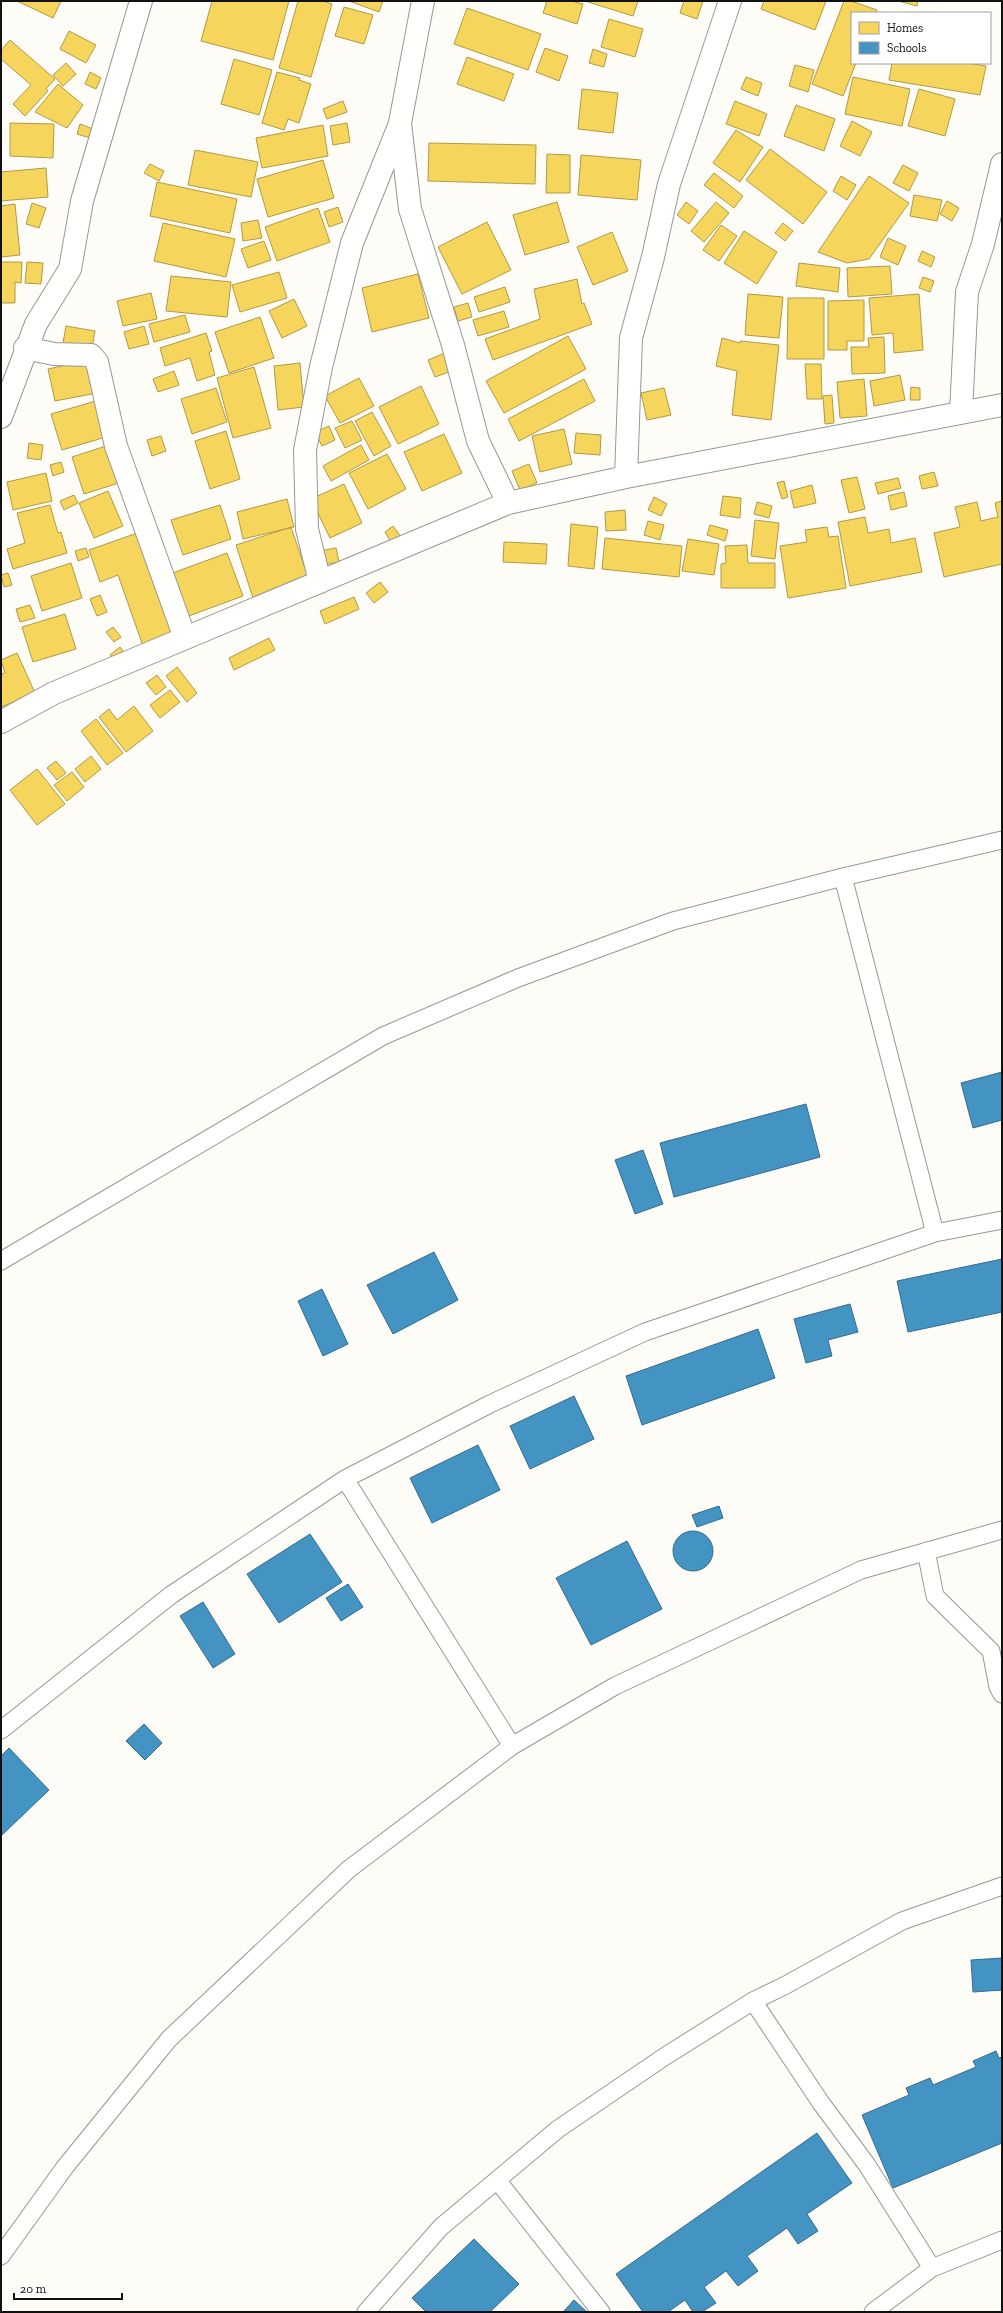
<svg xmlns="http://www.w3.org/2000/svg" width="1003" height="2313" font-family="'Zilla Slab',serif">
<style>
.homes{fill:#f6d55c;stroke:#b19a46}
.schools{fill:#4393c3;stroke:#346c8e}
.lines{fill:none;stroke-linecap:round;stroke-linejoin:round}
.lane-casing{stroke:#979795;stroke-width:19}
.street-casing{stroke:#979795;stroke-width:24}
.lane{stroke:#fffffe;stroke-width:17}
.street{stroke:#fffffe;stroke-width:22}
</style>
<rect width="100%" height="100%" fill="#fdfcf7"/>
<path class="homes" d="M17 1H61L53 18Z
M212 1H289L273 60 201 41Z
M298 1H323L332 4 311 77 279 68Z
M349 1H383L379 12Z
M547 1H571L583 4 577 24 543 13Z
M585 1H638L633 16Z
M684 1H703L697 19 680 13Z
M764 1H826L815 30 761 9Z
M844 1H851L877 10 876 13H852V63H856L843 96 812 84Z
M898 1H918L917 6Z
M344 7 373 15 364 44 335 36Z
M467 8 541 34 528 70 454 44Z
M609 19 643 29 635 57 601 47Z
M69 31 96 45 86 63 60 49Z
M10 40 55 79 46 89 48 91 25 116 13 104 31 85 1 59V50Z
M545 48 568 56 559 81 536 72Z
M593 49 607 54 604 67 589 63Z
M467 57 514 74 504 101 457 84Z
M234 59 272 70 259 115 221 104Z
M66 63 76 74 63 86 53 75Z
M892 63H968L986 66 980 95 889 80Z
M795 65 814 70 808 92 789 86Z
M90 72 101 78 96 89 85 84Z
M277 72 300 78 299 80 311 84 299 123 288 119 284 130 262 123Z
M746 77 762 83 758 96 741 89Z
M853 77 910 89 902 126 845 114Z
M58 84 83 105 67 128 35 112Z
M582 89 618 93 613 133 578 129Z
M919 89 955 99 945 136 908 126Z
M343 101 347 112 327 119 323 109Z
M735 101 767 114 759 136 726 124Z
M796 105 835 119 824 151 784 136Z
M852 121 872 132 860 156 840 146Z
M10 123 54 124 53 158 10 156Z
M347 123 350 142 333 145 330 126Z
M80 124 93 129 90 138 77 134Z
M323 125 328 156 262 168 256 138Z
M736 130 763 147 740 182 713 163Z
M429 143 536 145 535 184 428 181Z
M770 149 827 192 803 224 746 180Z
M195 150 258 162 251 197 188 185Z
M547 154 570 155V193H546Z
M581 155 641 160 637 200 578 195Z
M323 160 334 198 268 217 257 179Z
M150 164 164 171 159 181 144 173Z
M903 165 918 173 909 191 893 183Z
M46 168 48 197 1 201V172Z
M714 173 743 196 734 208 704 185Z
M841 176 856 185 847 200 833 191Z
M869 176 909 203 869 259 847 263 818 252Z
M157 182 237 199 230 233 150 216Z
M914 195 942 200 937 221 910 216Z
M947 201 959 208 952 221 940 214Z
M557 202 569 242 525 255 513 215Z
M686 202 698 211 689 224 677 215Z
M716 202 729 213 704 242 691 231Z
M32 203 46 208 39 228 26 224Z
M15 204 20 255 1 257V206Z
M338 207 343 222 329 227 324 212Z
M318 208 330 242 277 261 265 227Z
M258 220 262 238 243 241 241 223Z
M487 222 511 270 462 294 438 247Z
M163 223 235 239 226 277 154 261Z
M783 223 793 231 785 241 775 233Z
M721 225 737 236 719 261 703 250Z
M744 231 777 252 757 284 724 263Z
M612 232 628 271 593 285 577 247Z
M888 238 906 246 898 265 880 257Z
M264 241 271 260 248 268 241 249Z
M922 251 935 257 931 267 918 261Z
M1 262H22L21 283 15 282V303H1Z
M27 262 43 263 41 284 25 283Z
M799 263 840 268 838 292 796 286Z
M890 266 892 294 848 297 847 268Z
M279 272 287 298 240 312 232 285Z
M418 274 429 318 372 332 362 288Z
M171 276 231 282 227 317 166 311Z
M923 277 934 281 930 292 919 288Z
M577 279 582 304 584 303 592 324 493 360 485 339 540 319 534 289Z
M505 287 510 302 479 312 474 297Z
M151 293 157 319 123 326 117 301Z
M748 294 783 297 779 338 745 335Z
M919 294 923 350 894 353 893 333 872 335 869 298Z
M788 298H824V359H787Z
M294 299 307 326 282 338 269 311Z
M864 300V341H847V350H828V301Z
M468 303 472 317 458 321 454 307Z
M504 311 509 327 478 336 473 320Z
M185 315 190 332 154 342 149 324Z
M260 317 274 358 229 373 215 332Z
M66 326 95 331 92 348 63 343Z
M144 326 149 344 129 349 124 332Z
M206 333 212 351 209 352 215 375 197 381 190 358 165 366 160 348Z
M568 336 586 369 504 413 486 381Z
M884 337 885 373 852 374 851 347H869L868 338Z
M722 338 740 343V341L779 345 771 420 732 415 737 371 716 366Z
M445 353 452 371 435 377 428 360Z
M90 360 97 393 55 401 48 369Z
M300 363 304 407 278 410 274 366Z
M805 364H821L822 399H807Z
M254 367 271 428 233 438 217 378Z
M174 371 179 385 158 392 153 379Z
M900 375 905 400 874 406 870 381Z
M359 378 374 406 340 423 325 396Z
M584 379 595 401 519 441 508 419Z
M864 379 867 416 840 418 837 382Z
M421 386 439 424 398 444 379 407Z
M911 387 920 388V400H910Z
M216 388 227 422 192 434 181 399Z
M664 388 671 415 647 420 641 393Z
M832 395 834 423 825 424 823 396Z
M96 401 106 437 62 450 51 414Z
M372 412 391 446 374 456 355 421Z
M352 421 362 440 345 448 335 428Z
M329 426 335 440 322 446 315 432Z
M564 429 572 464 540 472 532 436Z
M226 431 240 479 210 489 195 441Z
M576 433 601 435 600 455 574 453Z
M444 434 462 473 422 491 404 452Z
M161 436 166 451 152 456 147 440Z
M29 443 43 445 41 460 27 458Z
M109 445 122 482 84 494 72 457Z
M361 445 369 460 331 481 323 466Z
M387 454 406 489 368 509 349 473Z
M61 462 64 472 53 476 50 465Z
M529 464 537 483 520 490 512 471Z
M934 472 938 486 922 489 919 476Z
M46 473 52 501 13 510 7 482Z
M857 477 865 509 849 513 841 480Z
M898 478 901 488 878 494 875 483Z
M784 481 788 497 782 499 777 483Z
M344 484 362 523 330 538 311 499Z
M812 485 816 503 794 508 790 491Z
M108 491 123 526 94 538 79 503Z
M904 492 907 506 891 510 888 496Z
M74 495 78 503 64 510 60 501Z
M723 496 741 498 740 518 720 515Z
M654 497 667 504 661 516 648 510Z
M287 499 294 527 243 539 237 512Z
M1002 501V564L944 577 934 533 960 527 955 507 977 502 981 521 998 517 995 503Z
M757 502 772 506 769 518 754 514Z
M50 505 58 533 61 532 67 553 13 569 7 549 25 543 17 513Z
M220 505 231 539 183 555 171 520Z
M625 510 626 530 606 531 605 512Z
M865 517 868 533 889 529 891 543 915 538 922 572 850 586 838 522Z
M755 520 779 523 775 559 751 556Z
M648 521 664 525 660 540 644 535Z
M571 524 598 527 594 569 568 566Z
M710 525 728 530 725 541 707 535Z
M393 526 401 537 392 544 385 532Z
M291 527 309 580 253 598 236 545Z
M827 527 829 537 838 536 846 588 788 598 780 546 807 542 805 530Z
M143 531 178 635 143 646 118 575 100 582 89 550Z
M605 538 682 546 679 577 602 569Z
M688 539 719 544 714 575 682 571Z
M504 542 547 544 546 564 503 562Z
M747 545 748 563H775V588H721V564L726 563 725 546Z
M86 548 89 557 78 561 75 551Z
M336 548 339 562 322 565 319 551Z
M227 553 243 596 186 617 170 574Z
M71 563 82 598 42 611 31 576Z
M8 573 12 585 4 587 1 575Z
M380 582 388 592 374 603 366 593Z
M100 595 107 612 97 616 90 599Z
M354 597 359 609 325 624 320 611Z
M30 605 35 618 20 622 16 609Z
M65 614 76 649 33 662 22 627Z
M113 627 121 637 114 642 106 632Z
M269 638 275 650 234 670 229 658Z
M120 647 128 658 118 665 110 655Z
M17 653 35 693 1 707V674L5 673 1 660Z
M177 667 197 693 187 702 166 676Z
M157 675 166 687 156 695 146 683Z
M170 690 180 702 160 718 150 705Z
M134 706 153 731 126 752 99 717 109 709 117 720Z
M96 719 123 753 107 765 81 731Z
M91 756 101 769 85 782 75 769Z
M56 761 66 773 57 780 47 768Z
M37 769 65 804 37 825 10 790Z
M72 772 84 787 67 801 54 785Z"/>
<path class="schools" d="M1002 1072V1120L973 1128 961 1083Z
M806 1104 820 1157 674 1197 660 1143Z
M643 1150 663 1204 635 1214 615 1160Z
M434 1252 458 1300 393 1334 367 1285Z
M1002 1259V1312L908 1332 897 1281Z
M322 1289 348 1344 323 1356 298 1301Z
M850 1304 858 1332 828 1340 832 1356 806 1363 794 1319Z
M758 1329 775 1378 642 1425 626 1376Z
M574 1396 594 1439 530 1469 510 1426Z
M478 1445 500 1490 432 1523 410 1478Z
M719 1506 723 1518 697 1527 692 1515Z
M673 1551a20 20 0 1 1 40 0a20 20 0 1 1-40 0Z
M310 1534 342 1582 279 1623 247 1574Z
M627 1541 662 1609 591 1645 556 1578Z
M348 1584 363 1607 341 1621 326 1598Z
M203 1602 235 1654 213 1668 180 1616Z
M144 1724 162 1743 145 1760 126 1741Z
M9 1748 49 1790 1 1836V1756Z
M1002 1958V1990L973 1992 971 1960Z
M996 2051 999 2058 1002 2057V2143L893 2188 862 2115 909 2095 906 2088 930 2078 933 2085 976 2067 973 2061Z
M817 2133 852 2183 807 2214 818 2231 798 2244 787 2228 747 2256 758 2271 738 2286 726 2271 704 2287 716 2303 702 2312H693L685 2300 668 2312H643L616 2274Z
M474 2239 519 2284 490 2312H426L412 2298Z
M574 2300 587 2312H563Z"/>
<g class="lines">
<defs>
<path id="lane" d="M843 877 935 1233
M1 1261 383 1036 518 978 673 921 843 877 1002 840
M345 1479 512 1746
M926 1551 935 1596 991 1651 998 1687 1002 1694
M1 1730 171 1595 345 1479 490 1404 645 1332 935 1233 1002 1220
M753 2001 821 2103 867 2165 932 2268
M497 2180 601 2312
M1 2256 65 2167 169 2039 349 1869 512 1746 615 1686 861 1570 1002 1530
M366 2312 441 2227 558 2129 664 2057 753 2001 784 1986 902 1921 1002 1886
M873 2312 932 2268 1002 2240"/>
<path id="street" d="M423 1 400 123 410 209 453 345 478 441 508 503
M25 348 54 354 91 355 97 362 116 446 185 638
M961 412 967 292 983 244 1002 164
M1 417 36 324 70 269 82 201 141 1
M626 477 631 338 653 257 669 184 730 1
M320 582 307 529 305 450 321 367 352 243 399 126
M1 722 54 693 508 503 626 477 1002 405"/>
</defs>
<use href="#lane" class="lane-casing"/>
<use href="#street" class="street-casing"/>
<use href="#lane" class="lane"/>
<use href="#street" class="street"/>
</g>
<rect width="1003" height="2313" fill="none" stroke="#111111" stroke-width="4"/>
<rect x="851" y="12" width="140" height="52" fill="#ffffff" stroke="#a0a0a0"/>
<rect x="859" y="22" width="20" height="12" fill="#f6d55c" stroke="#a0a0a0"/>
<text x="887" y="32" font-size="12" fill="#111111">Homes</text>
<rect x="859" y="42" width="20" height="12" fill="#4393c3" stroke="#a0a0a0"/>
<text x="887" y="52" font-size="12" fill="#111111">Schools</text>
<path d="M14 2293v6h108v-6" fill="none" stroke="#111111" stroke-width="2"/>
<text x="20" y="2293" font-size="12" fill="#111111" stroke="#ffffff" stroke-width="3" paint-order="stroke">20 m</text>
</svg>
